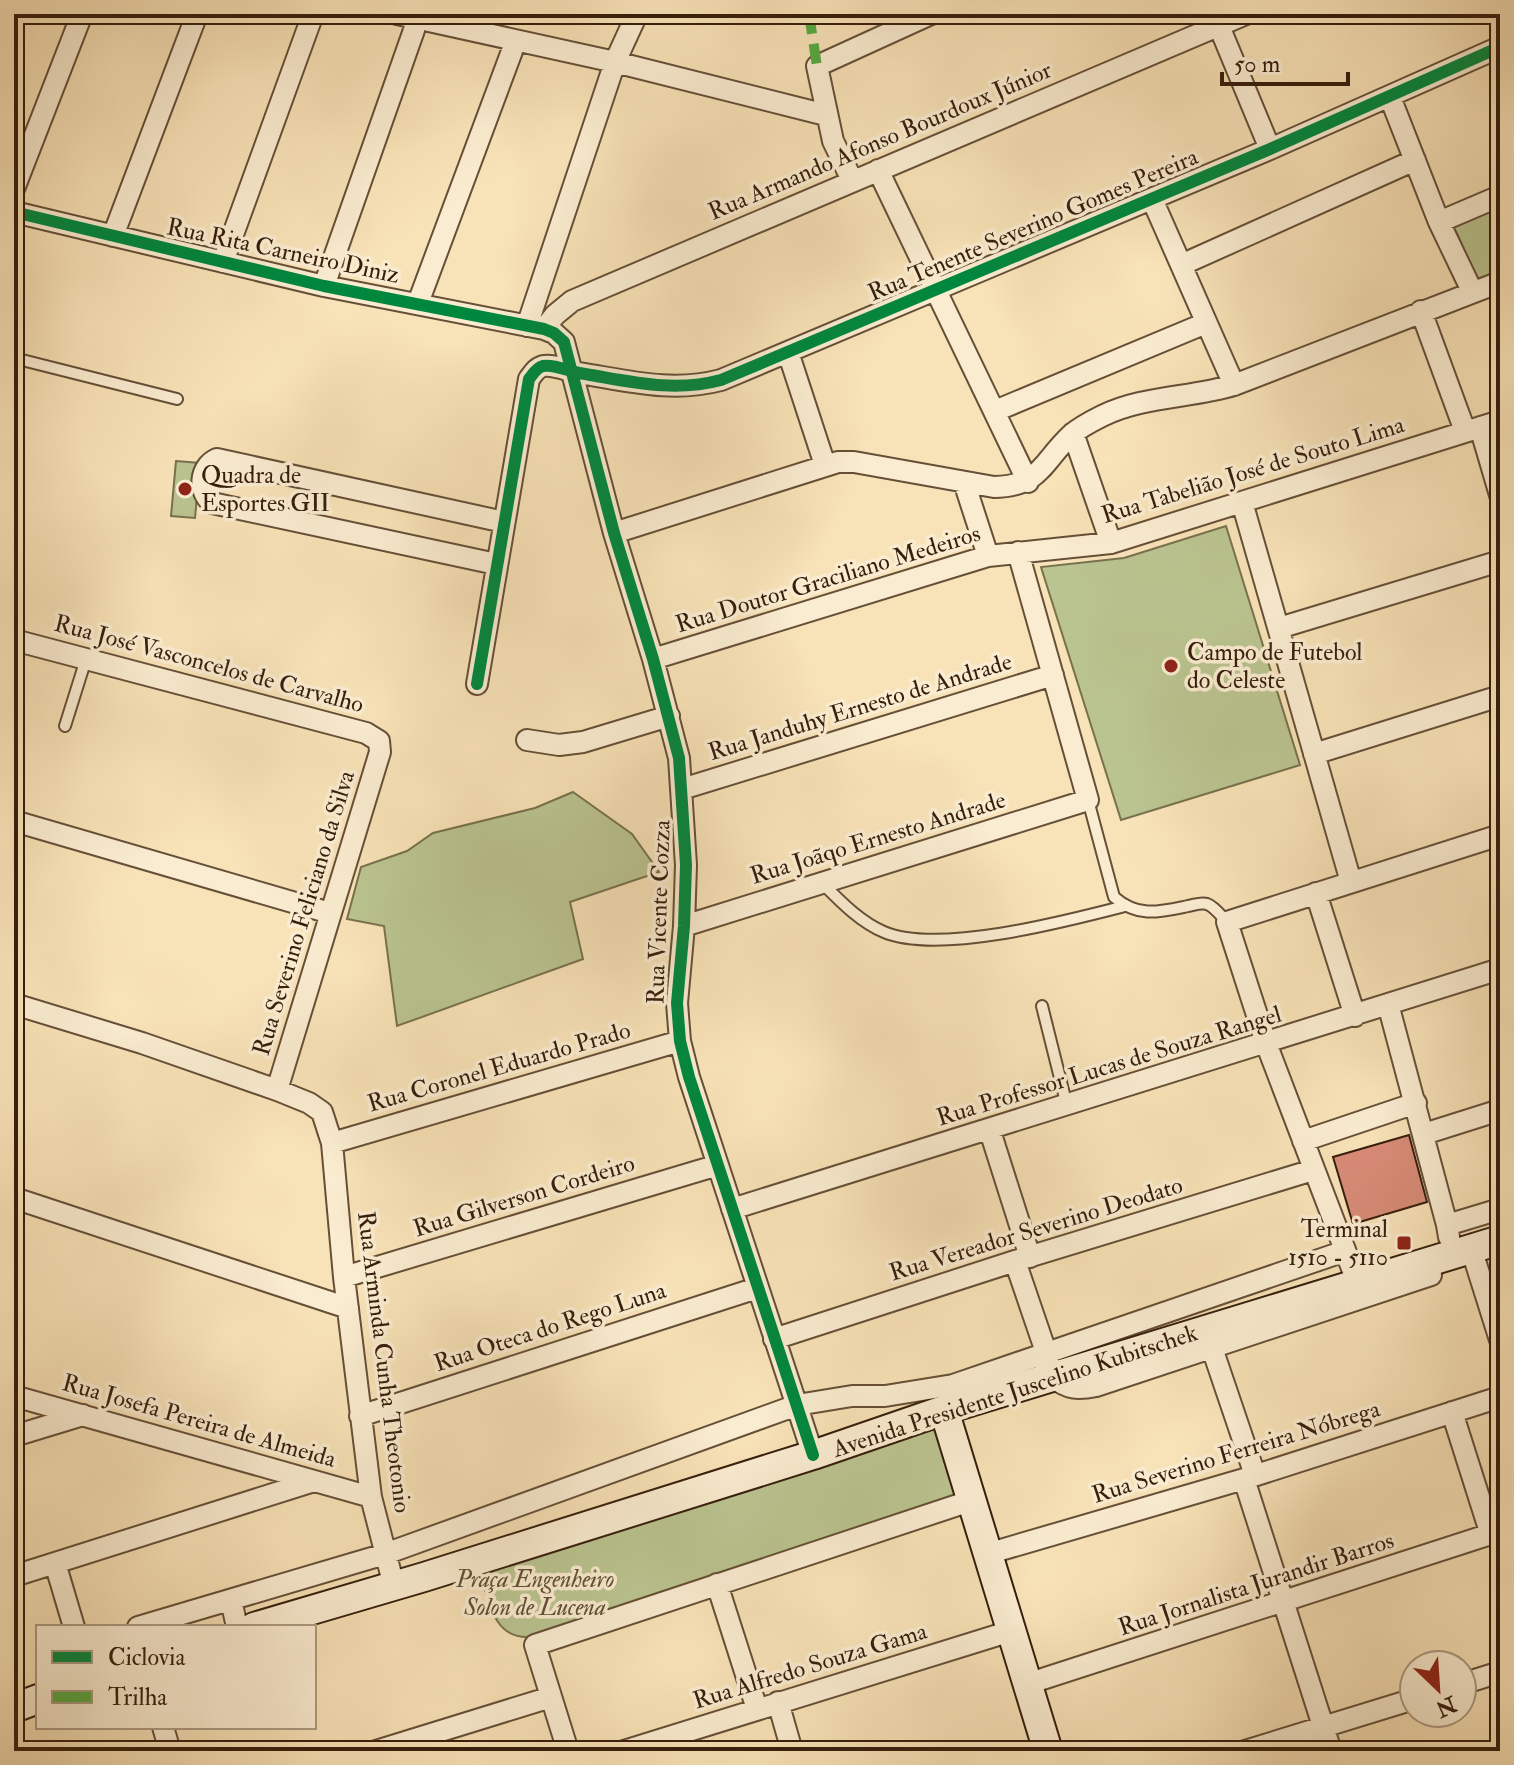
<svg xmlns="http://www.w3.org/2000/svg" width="1514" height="1765" font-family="'IM FELL Double Pica',serif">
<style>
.green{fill:#bac490;stroke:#78714e;stroke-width:2}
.building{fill:#d88b77;stroke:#361e0c;stroke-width:2}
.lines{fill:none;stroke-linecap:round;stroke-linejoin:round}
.lane-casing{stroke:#664f37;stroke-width:14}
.street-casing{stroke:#664f37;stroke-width:24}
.secondary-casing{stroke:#361e0c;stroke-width:32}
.lane{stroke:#faecd0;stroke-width:10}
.street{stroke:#faecd0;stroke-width:20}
.secondary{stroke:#faecd0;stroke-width:28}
.quiet{stroke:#55aa41;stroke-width:10;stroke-dasharray:20 10;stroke-linecap:butt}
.cycleway-casing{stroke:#faecd0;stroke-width:17}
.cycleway{stroke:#00873e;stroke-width:12}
.poi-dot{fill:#8f2418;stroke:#faecd0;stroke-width:3}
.labels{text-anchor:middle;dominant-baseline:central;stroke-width:7;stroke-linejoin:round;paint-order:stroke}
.street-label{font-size:24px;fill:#361e0c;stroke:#faecd0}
.poi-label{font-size:24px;fill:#361e0c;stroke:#faecd0;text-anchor:start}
.park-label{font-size:24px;font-style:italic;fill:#5e5034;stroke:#faecd0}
</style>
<rect width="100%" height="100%" fill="#f8e2b7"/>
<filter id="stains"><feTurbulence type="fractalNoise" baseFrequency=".0025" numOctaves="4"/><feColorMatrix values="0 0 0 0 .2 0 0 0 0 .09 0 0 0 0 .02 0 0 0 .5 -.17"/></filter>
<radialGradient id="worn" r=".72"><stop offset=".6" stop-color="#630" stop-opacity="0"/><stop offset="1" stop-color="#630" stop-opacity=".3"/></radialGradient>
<path class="green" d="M1500 204V274L1478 281 1453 225Z
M176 461 200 463 195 518 171 516Z
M1226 526 1300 765 1121 820 1041 567 1124 558Z
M573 792 632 834 659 872 570 902 583 959 397 1026 384 926 347 919 361 867 407 851 433 833 535 808Z
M938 1425 963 1495 528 1637C491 1638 488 1596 479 1568Z"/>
<path class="building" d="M1409 1135 1427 1202 1353 1224 1333 1157Z"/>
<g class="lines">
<defs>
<path id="lane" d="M14 358 177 399
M65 726 86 659
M1088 800 1114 897C1138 918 1159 912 1188 906 1194 905 1201 902 1207 904 1215 907 1221 916 1227 922
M822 883C840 901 860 922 884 932 938 955 1067 921 1125 906
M1042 1006 1067 1106"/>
<path id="street" d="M397 14 615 62 826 115
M1214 14 1270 149
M1390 97 1439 222 1472 291
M878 170 1028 482
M852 180 833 141 817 66 931 14
M14 189 82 14
M1152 199 1234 385
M14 212 324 286 544 329 554 333 564 342 614 533 653 659 679 758 686 865 684 926 677 1003 680 1041 689 1077 813 1455
M1439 222 1500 196
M113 236 197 14
M223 262 313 14
M1181 265 1415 160
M324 286 414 30
M418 303 512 51
M1421 311 1465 431
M527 326 615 62 637 14
M544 329 555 315 572 301 1246 14
M788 352 825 465
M995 411 1206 323
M1480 427 1500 495
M1073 433 1111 543
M964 482 988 556
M1242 502 1351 882
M614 533 838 462H854L994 487C1041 486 1041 463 1071 435 1079 428 1092 421 1102 416 1142 396 1191 398 1234 385L1500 282
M496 564 212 503C198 492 199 467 217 459L504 522
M1279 628 1500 561
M14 640 366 733 379 741 380 752 277 1090
M653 659 988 556 1111 543 1500 421
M477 684 529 379C533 374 536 368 543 366 554 364 568 371 579 373 629 381 672 393 721 380L1270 149 1500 47
M527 740 559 745 583 742 669 716
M1314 754 1500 696
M682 789 1053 675
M14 821 330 913
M1316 893 1355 1016
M684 926 1088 800 1018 552
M14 1004 142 1043 277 1090 309 1103 322 1112 332 1143 344 1277 371 1497 394 1586
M1388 1004 1447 1225
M990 1131 1030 1257
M1424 1134 1500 1110
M1303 1141 1416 1103
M332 1143 680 1041
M14 1198 348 1308
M732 1209 1500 969
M1449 1237 1447 1225 1500 1209
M1471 1248 1500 1340
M1015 1261 1046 1352 1052 1377C1068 1389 1077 1390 1096 1386L1431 1275
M344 1277 718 1165
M1358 1284 1266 1043 1227 922 1500 835
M774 1339 1015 1261 1313 1170
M1212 1348 1255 1475
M14 1396 371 1497
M1452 1412 1491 1535
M360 1416 757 1288
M14 1436 83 1415
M1244 1479 1331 1751
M987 1554 1244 1479 1500 1397
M55 1563 74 1627
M14 1576 314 1481
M717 1584 757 1709
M231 1600 237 1627
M138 1627 385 1554 797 1405 852 1396H885L953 1385 1345 1251
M1027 1684 1500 1531
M1462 1684 1500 1672
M778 1702 792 1751
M163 1727 170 1751
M376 1751 551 1697
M568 1751 535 1645 970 1501
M624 1751 1011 1631
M1245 1751 1414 1699"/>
<path id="secondary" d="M944 1410 1048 1751
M254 1627 424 1577 813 1455 944 1410 1500 1240
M14 1708 38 1699"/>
</defs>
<use href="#lane" class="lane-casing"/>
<use href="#street" class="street-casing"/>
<use href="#secondary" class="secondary-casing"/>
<use href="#lane" class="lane"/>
<use href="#street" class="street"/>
<use href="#secondary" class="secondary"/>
<path class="quiet" d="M809 14 817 66"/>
<defs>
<path id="cycleway" d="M14 212 324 286 544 329 554 333 564 342 614 533 653 659 679 758 686 865 684 926 677 1003 680 1041 689 1077 813 1455
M477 684 529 379C533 374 536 368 543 366 554 364 568 371 579 373 629 381 672 393 721 380L1270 149 1500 47"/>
</defs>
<use href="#cycleway" class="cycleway-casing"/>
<use href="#cycleway" class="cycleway"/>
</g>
<g class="poi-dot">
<circle cx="185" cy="489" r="8"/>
<circle cx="1171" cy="666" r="8"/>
<rect x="1396" y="1235" width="16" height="16" rx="4"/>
</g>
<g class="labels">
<g class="street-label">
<text transform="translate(880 141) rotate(-23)">Rua Armando Afonso Bourdoux Júnior</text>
<text transform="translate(1033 225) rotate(-23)">Rua Tenente Severino Gomes Pereira</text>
<text transform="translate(283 251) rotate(12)">Rua Rita Carneiro Diniz</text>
<text transform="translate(1253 470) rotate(-17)">Rua Tabelião José de Souto Lima</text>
<text transform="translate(828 579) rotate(-17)">Rua Doutor Graciliano Medeiros</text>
<text transform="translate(209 664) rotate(15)">Rua José Vasconcelos de Carvalho</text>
<text transform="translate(860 707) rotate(-17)">Rua Janduhy Ernesto de Andrade</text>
<text transform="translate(878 838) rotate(-17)">Rua Joãqo Ernesto Andrade</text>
<text transform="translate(659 912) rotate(-88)">Rua Vicente Cozza</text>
<text transform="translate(304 913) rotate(-73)">Rua Severino Feliciano da Silva</text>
<text transform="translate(1109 1066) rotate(-17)">Rua Professor Lucas de Souza Rangel</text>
<text transform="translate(499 1067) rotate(-16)">Rua Coronel Eduardo Prado</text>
<text transform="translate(524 1196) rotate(-17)">Rua Gilverson Cordeiro</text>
<text transform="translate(1036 1229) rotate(-17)">Rua Vereador Severino Deodato</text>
<text transform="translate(550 1327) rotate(-18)">Rua Oteca do Rego Luna</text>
<text transform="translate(384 1362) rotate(83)">Rua Arminda Cunha Theotonio</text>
<text transform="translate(1015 1391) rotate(-18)">Avenida Presidente Juscelino Kubitschek</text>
<text transform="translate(199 1421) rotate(16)">Rua Josefa Pereira de Almeida</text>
<text transform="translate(1236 1452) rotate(-17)">Rua Severino Ferreira Nóbrega</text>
<text transform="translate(1256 1584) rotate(-18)">Rua Jornalista Jurandir Barros</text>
<text transform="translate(810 1666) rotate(-17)">Rua Alfredo Souza Gama</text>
</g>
<g class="poi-label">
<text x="201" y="475">Quadra de<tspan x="201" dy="28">Esportes GII</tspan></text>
<text x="1187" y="652">Campo de Futebol<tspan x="1187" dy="28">do Celeste</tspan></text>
<text x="1388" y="1229" text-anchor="end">Terminal<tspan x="1388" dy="28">1510 - 5110</tspan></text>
</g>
<g class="park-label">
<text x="535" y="1579">Praça Engenheiro<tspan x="535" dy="28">Solon de Lucena</tspan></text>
</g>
</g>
<rect width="1514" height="1765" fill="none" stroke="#f8e2b7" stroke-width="48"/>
<rect x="16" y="16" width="1482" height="1733" fill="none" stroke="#361e0c" stroke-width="4"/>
<rect x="24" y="24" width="1466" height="1717" fill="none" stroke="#361e0c" stroke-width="2"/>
<rect x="36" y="1625" width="280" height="104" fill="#faecd0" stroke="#ac9a82" stroke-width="2"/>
<rect x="52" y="1651" width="40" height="12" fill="#00873e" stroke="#ac9a82" stroke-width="2"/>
<text x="108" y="1665" font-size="24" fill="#361e0c">Ciclovia</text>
<rect x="52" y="1691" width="40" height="12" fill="#55aa41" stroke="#ac9a82" stroke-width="2"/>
<text x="108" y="1705" font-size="24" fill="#361e0c">Trilha</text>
<g transform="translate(1438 1689) rotate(155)"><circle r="38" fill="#faecd0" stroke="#ac9a82" stroke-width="2"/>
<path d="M0-6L14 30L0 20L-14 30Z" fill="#8f2418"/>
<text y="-12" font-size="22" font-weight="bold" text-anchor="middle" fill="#361e0c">N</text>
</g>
<path d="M1222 72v12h126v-12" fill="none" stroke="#361e0c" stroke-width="4"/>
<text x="1234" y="72" font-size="24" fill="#361e0c" stroke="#faecd0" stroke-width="6" paint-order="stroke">50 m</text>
<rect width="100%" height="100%" filter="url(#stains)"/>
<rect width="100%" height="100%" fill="url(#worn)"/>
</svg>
